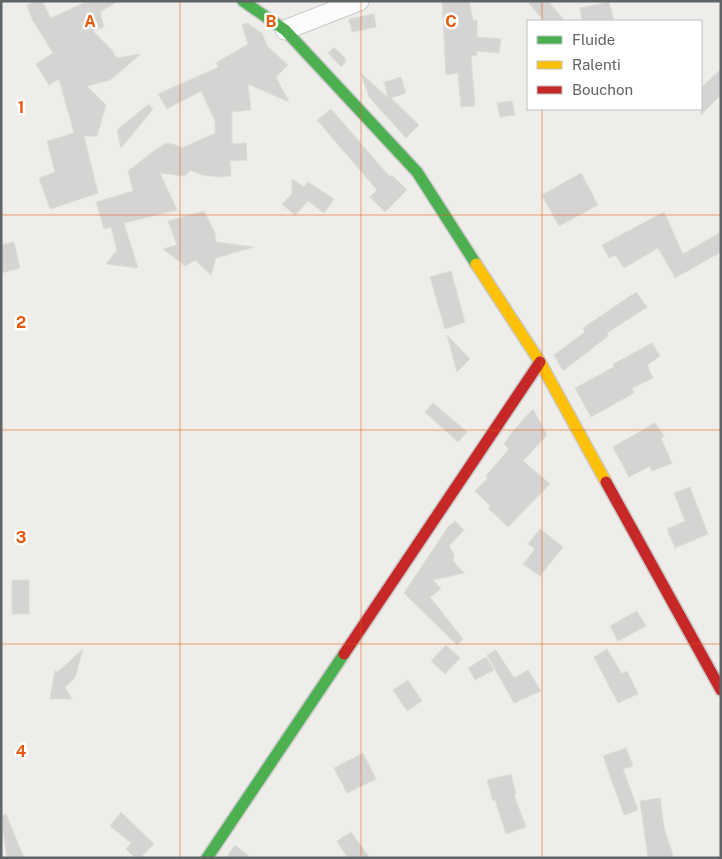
<svg xmlns="http://www.w3.org/2000/svg" width="722" height="859" font-family="'Public Sans',sans-serif">
<style>
.building{fill:#d5d4d3;stroke:#dedcd9}
.lines{fill:none;stroke-linecap:round;stroke-linejoin:round}
.street-casing{stroke:#c9cac9;stroke-width:21}
.fast-casing{stroke:#c8cac9;stroke-width:14}
.slow-casing{stroke:#c8cac9;stroke-width:14}
.jam-casing{stroke:#c8cac9;stroke-width:14}
.street{stroke:#fcfcfc;stroke-width:19}
.fast{stroke:#4caf50;stroke-width:11}
.slow{stroke:#ffc107;stroke-width:11}
.jam{stroke:#c62828;stroke-width:11}
.grid{fill:none;stroke:#e8590c;stroke-width:1;stroke-opacity:0.55}
.grid-label{font-size:16px;text-anchor:middle;font-weight:bold;fill:#e8590c;stroke:#fff;stroke-width:5;stroke-linejoin:round;paint-order:stroke}
</style>
<rect width="100%" height="100%" fill="#eeedea"/>
<path class="building" d="M37 1H42L51 18 88 1H118L100 12 104 27 93 31 112 50 116 58 141 54 110 80 87 86 106 105 97 136H84L98 193 50 209 39 178 55 172 47 141 74 133 59 79 49 85 36 64 53 53 32 19 27 5Z
M442 1H469L473 20H477V37L501 39 499 53 477 51V55L471 56 475 106 461 107 458 73 446 75Z
M527 1H548L565 21H544Z
M609 2 614 21H582L580 8Z
M374 14 376 27 352 32 349 19Z
M247 23 262 33 267 46 288 65 276 77 289 102 248 84 251 110 232 112V144L246 143 247 160 230 161 231 176 219 177 202 175 191 170 184 176 160 173 177 210 124 223 138 268 106 264 117 250 111 227 104 229 96 202 133 191 128 171 155 150 167 143 176 145 182 148 215 133V121L201 91 167 109 158 94 219 67 216 63 248 44 242 25Z
M334 47 345 58V63L341 67 328 53Z
M721 69V95L701 115V88Z
M361 73 388 98 384 82 401 77 406 93 391 98 419 125 406 138 369 97Z
M512 101 515 115 500 117 497 103Z
M149 104 153 109 121 148 117 130Z
M331 109 390 177 392 175 407 190 385 212 370 197 377 190 317 120Z
M581 173 598 205 559 226 542 195Z
M292 179 304 187 308 182 334 199 324 213 308 201 295 215 282 204 292 194Z
M204 211 215 233 216 242 254 247 216 258 211 275 195 260 185 266 163 249 177 245 168 221Z
M664 212 683 254 721 232V252L675 278 658 248 624 268 615 255 609 258 602 245Z
M14 242 20 268 1 273V245Z
M451 271 465 322 445 329 430 277Z
M636 292 647 307 607 333 608 336 563 371 554 355 585 332 583 328Z
M447 335 470 359 457 372Z
M652 343 660 356 647 365 653 378 632 388 634 393 591 417 575 388 614 367 613 364Z
M433 403 467 432 458 442 425 412Z
M533 409 547 435 523 461 550 484 508 527 488 508 490 506 475 491 488 478 486 476 509 449 504 444 513 431Z
M655 423 664 436 661 438 672 463 652 471 650 466 629 477 613 447Z
M690 487 708 534 675 548 667 529 685 521 674 493Z
M455 521 464 530 449 546 454 555 453 561 464 573 433 580 441 589 430 597 463 639 457 645 404 593 448 527Z
M540 529 563 547 540 576 523 564 535 549 528 544Z
M12 580H29V614H12Z
M637 611 646 626 618 641 610 626Z
M446 645 460 658 445 674 431 661Z
M83 649 75 678 65 687 72 699H50L55 669 56 672 60 670Z
M607 649 622 674 627 671 638 694 618 703 594 657Z
M496 650 514 678 528 670 541 691 514 703 487 655Z
M486 657 494 670 475 680 468 668Z
M408 680 422 701 407 711 393 690Z
M626 748 633 766 623 769 638 810 624 815 603 756Z
M363 753 376 779 347 793 334 768Z
M511 774 516 794 514 795 526 827 506 834 495 800 493 801 487 780Z
M660 798 664 828 674 858H648L640 801Z
M121 812 154 844 140 858H135L126 849 131 843 110 826Z
M6 814 24 858H7L1 817Z
M351 832 370 858H348L337 841Z
M235 845 251 858H226Z"/>
<g class="lines">
<defs>
<path id="street" d="M285 30 359 1"/>
<path id="fast" d="M243 1 285 30 417 172 476 264
M207 858 344 654"/>
<path id="slow" d="M476 264 540 362 606 482"/>
<path id="jam" d="M606 482 721 690
M344 654 540 362"/>
</defs>
<use href="#street" class="street-casing"/>
<use href="#fast" class="fast-casing"/>
<use href="#slow" class="slow-casing"/>
<use href="#jam" class="jam-casing"/>
<use href="#street" class="street"/>
<use href="#fast" class="fast"/>
<use href="#slow" class="slow"/>
<use href="#jam" class="jam"/>
</g>
<path class="grid" d="M180 1V858M361 1V858M542 1V21M542 109V858M1 215H721M1 430H721M1 644H721"/>
<g class="grid-label">
<text x="90" y="27">A</text>
<text x="271" y="27">B</text>
<text x="451" y="27">C</text>
<text x="21" y="113">1</text>
<text x="21" y="328">2</text>
<text x="21" y="543">3</text>
<text x="21" y="757">4</text>
</g>
<rect width="722" height="859" fill="none" stroke="#5f6467" stroke-width="5"/>
<rect x="527" y="20" width="175" height="90" fill="#ffffff" stroke="#bfc1c2"/>
<rect x="537" y="36" width="25" height="8" fill="#4caf50" stroke="#bfc1c2"/>
<text x="572" y="45" font-size="15" fill="#5f6467">Fluide</text>
<rect x="537" y="61" width="25" height="8" fill="#ffc107" stroke="#bfc1c2"/>
<text x="572" y="70" font-size="15" fill="#5f6467">Ralenti</text>
<rect x="537" y="86" width="25" height="8" fill="#c62828" stroke="#bfc1c2"/>
<text x="572" y="95" font-size="15" fill="#5f6467">Bouchon</text>
</svg>
